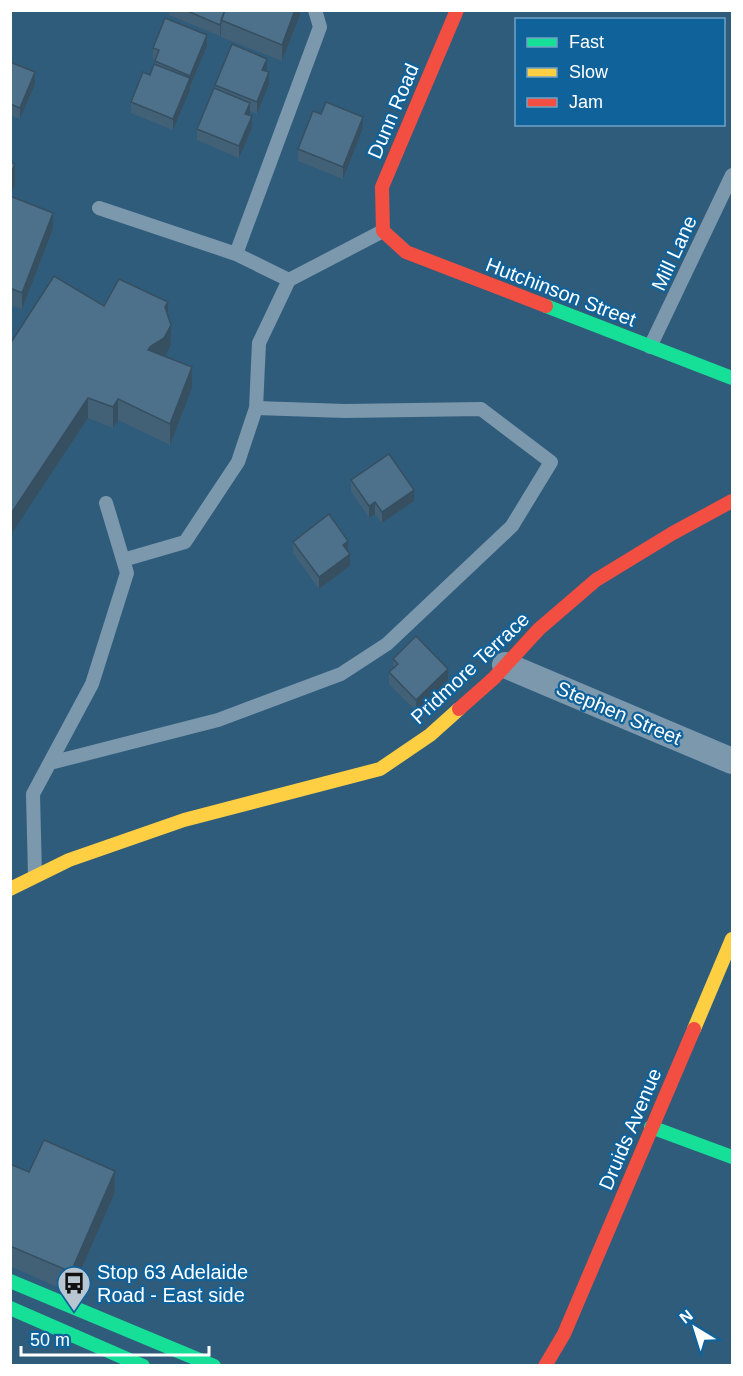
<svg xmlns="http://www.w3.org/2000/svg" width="743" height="1376" font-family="Helvetica,sans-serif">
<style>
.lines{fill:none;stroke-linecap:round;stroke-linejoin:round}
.lane{stroke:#7b98ad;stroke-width:14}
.street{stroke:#7b98ad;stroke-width:26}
.fast{stroke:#16e098;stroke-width:14}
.slow{stroke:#ffcf43;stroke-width:14}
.jam{stroke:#f24e42;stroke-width:14}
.wall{fill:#426177}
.shaded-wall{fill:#364f61}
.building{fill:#4d718a;stroke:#364f61;stroke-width:1.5}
.labels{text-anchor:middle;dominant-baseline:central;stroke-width:4.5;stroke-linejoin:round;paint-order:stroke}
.street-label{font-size:20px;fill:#fff;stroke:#10629b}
.poi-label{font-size:20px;fill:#fff;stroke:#10629b;text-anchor:start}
</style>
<rect width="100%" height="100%" fill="#305c7c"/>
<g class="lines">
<path class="lane" d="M99 208 236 254 320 27 315 10
M236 254 289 280 383 231
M650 347 732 175
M123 560 185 542 238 462 256 408 259 343 289 280
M50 763 218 720 341 674 387 644 512 526 551 462 481 409 345 411 256 408
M35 876 33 794 92 684 127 573 106 503"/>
<path class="street" d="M505 665 732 761"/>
<path class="fast" d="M546 306 732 378
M651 1127 732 1157
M10 1281 214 1366
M10 1308 143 1366"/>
<path class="slow" d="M10 889 69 860 184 820 380 769 430 735 459 709
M694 1029 732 939"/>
<path class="jam" d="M457 10 382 187 383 231 406 252 546 306
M459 709 494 678 539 629 596 580 673 533 732 501
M545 1366 564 1334 694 1029"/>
</g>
<path class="wall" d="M169 10H300V15L282 61 221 37V32L220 36 169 15Z
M207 46 173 130 131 113V102L150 75 155 64V60L153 59V48Z
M10 62 35 84 20 119 10 115Z
M267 70 269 84 257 114 250 111 249 115 252 128 239 158 197 140V129L215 88V85Z
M363 128 343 179 298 161V149Z
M10 196 53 229 22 309 10 305Z
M104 306 168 315 171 345 165 357 192 388 170 445 118 420 113 428 88 418 10 536Z
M351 480 414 501 382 523 375 514 369 518 351 491Z
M293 542 348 552 350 566 319 589 293 553Z
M393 659 448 680 416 711 389 684V672L393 669Z
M10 1164 29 1172 115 1192 71 1293 10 1266Z"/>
<path class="shaded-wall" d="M295 10H300V15L282 61V45Z
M221 20V32L220 36V25Z
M207 35V46L190 87V76Z
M267 59V70L262 81V70Z
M35 72V84L20 119V108Z
M269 72V84L257 114V102Z
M190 78V90L173 130V119Z
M250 103V114L245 125V114Z
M252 116V128L239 158V146Z
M363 117V128L343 179V167Z
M15 164V184L10 196V175Z
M53 213V229L22 309V293Z
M168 302V322L165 307Z
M171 325V345L164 359 148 350 151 346Z
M192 367V388L170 445V424Z
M88 398V418L10 536V515Z
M118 399V420L113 428V407Z
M414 490V501L382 523V512Z
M375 502V514L369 518V506Z
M348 541V552L343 545Z
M350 554V566L319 589V577Z
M448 669V680L416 711V700Z
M115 1171V1192L71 1293V1272Z"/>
<path class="building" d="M185 10H225L220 25Z
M225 10H295L282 45 221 20Z
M165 18 207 35 190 76 155 61 159 50 153 48Z
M232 44 267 59 262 70 269 72 257 102 215 85Z
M10 62 35 72 20 108 10 104Z
M154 64 190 78 173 119 131 102 143 72 150 75Z
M214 88 250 103 245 114 252 116 239 146 197 129Z
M326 102 363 117 343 167 298 149 313 111 321 114Z
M10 162 15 164 10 175Z
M10 196 53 213 22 293 10 288Z
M54 276 104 306 119 279 168 302 165 307 171 325 164 338 151 346 148 350 192 367 170 424 118 399 113 407 88 398 10 515V344Z
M389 454 414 490 382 512 375 502 369 506 351 480Z
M329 514 348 541 343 545 350 554 319 577 293 542Z
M416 636 448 669 416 700 389 672 398 664 393 659Z
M44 1140 115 1171 71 1272 10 1246V1164L29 1172Z"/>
<defs>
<symbol id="bus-pin" viewBox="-11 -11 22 30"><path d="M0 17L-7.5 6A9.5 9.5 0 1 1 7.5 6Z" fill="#b7c6d1" stroke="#10629b"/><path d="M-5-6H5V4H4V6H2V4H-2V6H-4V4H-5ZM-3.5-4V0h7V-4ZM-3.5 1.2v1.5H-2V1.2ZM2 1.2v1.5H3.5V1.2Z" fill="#111"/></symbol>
</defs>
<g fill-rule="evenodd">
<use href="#bus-pin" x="55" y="1264" width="38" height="52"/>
</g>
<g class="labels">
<g class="street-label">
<text transform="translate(393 111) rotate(-67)">Dunn Road</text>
<text transform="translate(674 253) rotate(-65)">Mill Lane</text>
<text transform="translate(561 292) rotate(21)">Hutchinson Street</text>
<text transform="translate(470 668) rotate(-43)">Pridmore Terrace</text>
<text transform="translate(619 713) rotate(23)">Stephen Street</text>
<text transform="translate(630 1129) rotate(-67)">Druids Avenue</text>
</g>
<g class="poi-label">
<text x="97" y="1272">Stop 63 Adelaide<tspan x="97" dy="23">Road - East side</tspan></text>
</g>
</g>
<rect width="743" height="1376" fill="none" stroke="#ffffff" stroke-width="24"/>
<rect x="515" y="18" width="210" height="108" fill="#10629b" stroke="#70a1c3" stroke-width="1.5"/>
<rect x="527" y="38" width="30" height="9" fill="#16e098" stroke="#70a1c3" stroke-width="1.5"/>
<text x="569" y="48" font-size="18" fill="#ffffff">Fast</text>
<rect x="527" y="68" width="30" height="9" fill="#ffcf43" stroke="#70a1c3" stroke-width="1.5"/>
<text x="569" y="78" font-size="18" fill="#ffffff">Slow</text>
<rect x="527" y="98" width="30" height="9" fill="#f24e42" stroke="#70a1c3" stroke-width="1.5"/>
<text x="569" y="108" font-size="18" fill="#ffffff">Jam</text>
<g transform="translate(695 1328) rotate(322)" stroke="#10629b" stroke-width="4.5" paint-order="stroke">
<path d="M0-4.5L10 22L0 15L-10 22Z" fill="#ffffff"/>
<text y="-9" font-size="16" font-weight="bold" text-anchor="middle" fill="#ffffff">N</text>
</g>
<path d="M21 1346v9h188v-9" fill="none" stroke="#ffffff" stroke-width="3"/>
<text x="30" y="1346" font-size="18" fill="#ffffff" stroke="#10629b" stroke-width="4.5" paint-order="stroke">50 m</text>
</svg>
